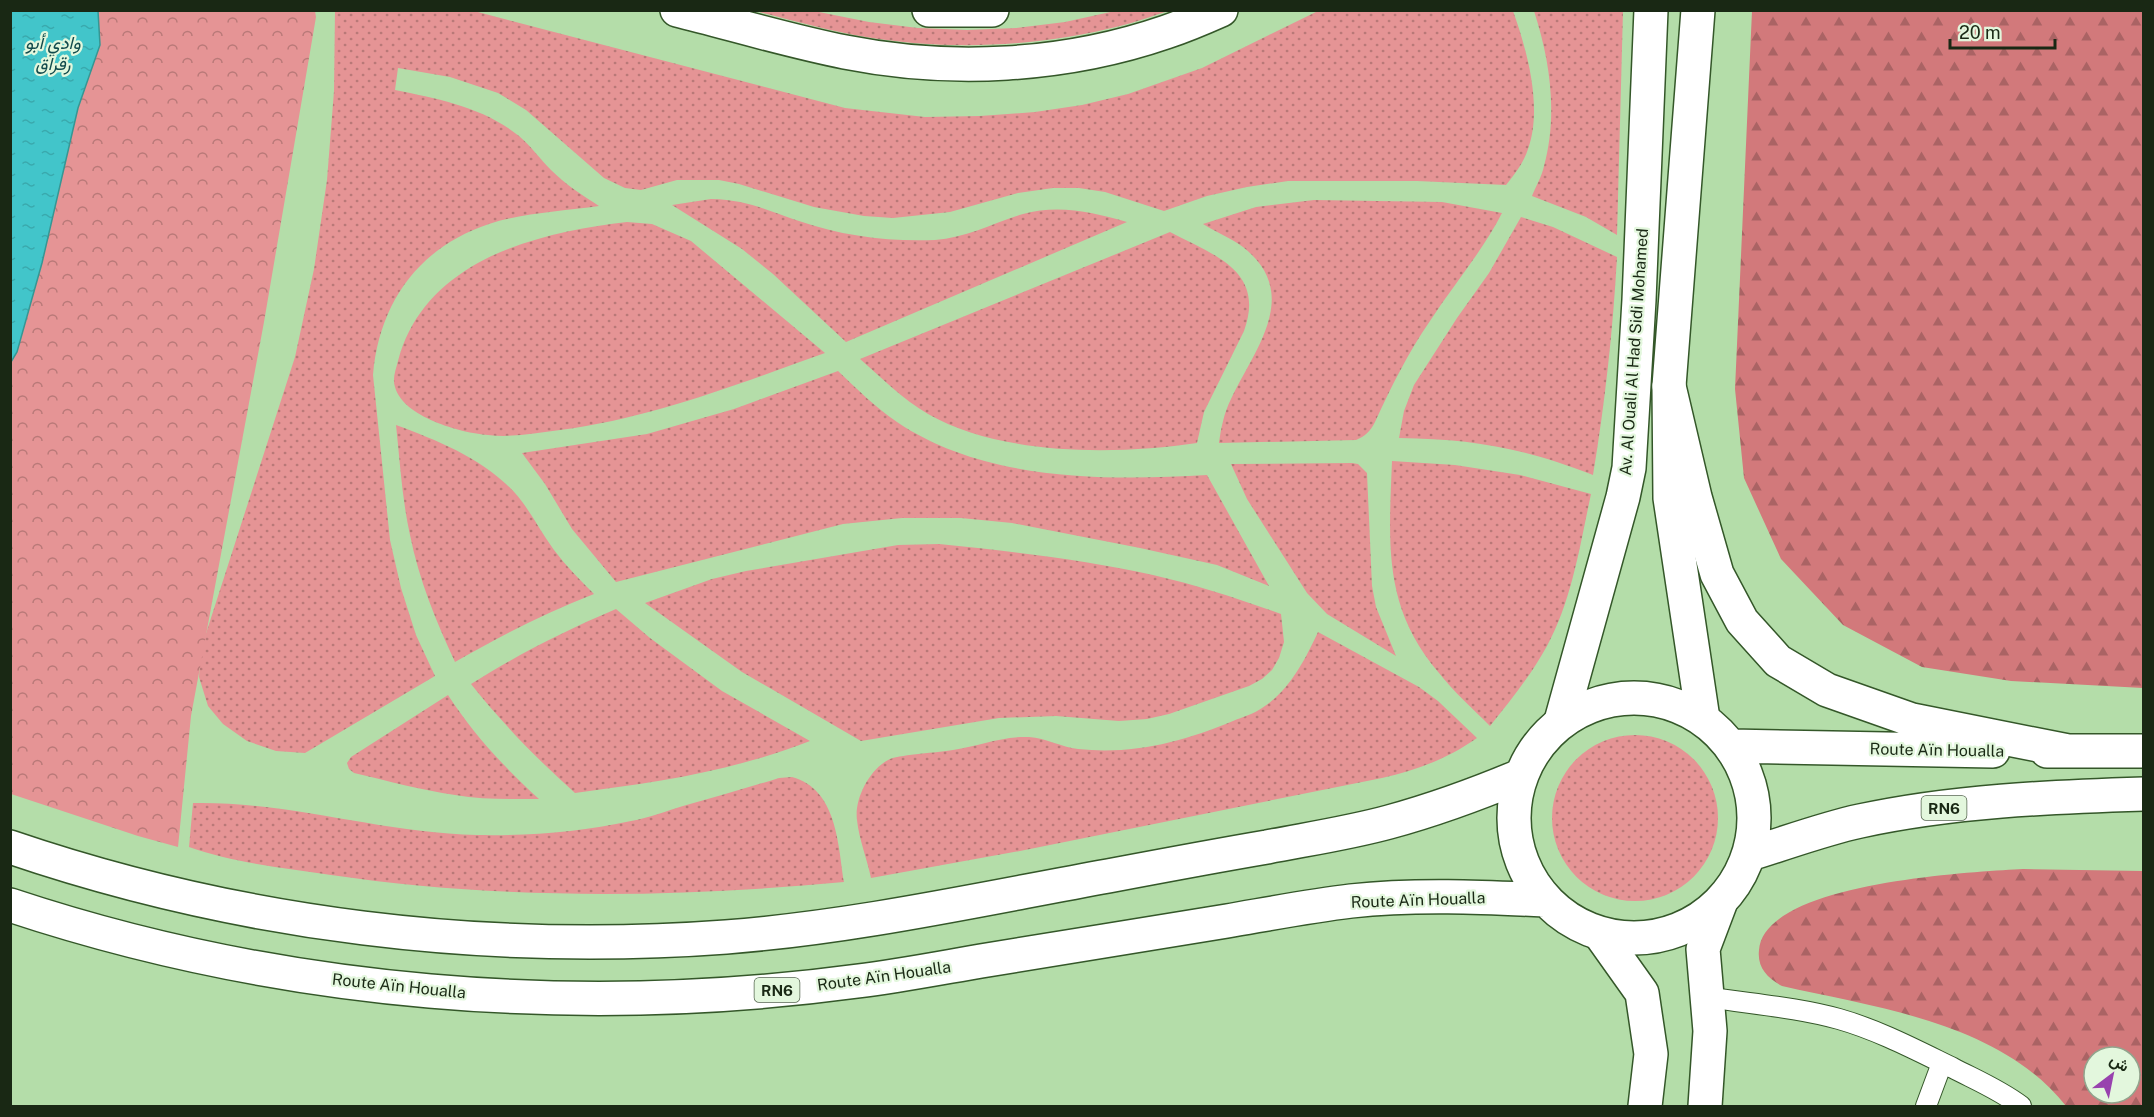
<svg xmlns="http://www.w3.org/2000/svg" width="2154" height="1117" font-family="'Public Sans',Vazirmatn,sans-serif">
<style>
.grass{fill:url(#grass-dots)}
.forest{fill:url(#forest-firs);fill-rule:evenodd}
.park{fill:url(#park-crowns)}
.water{fill:url(#water-ripples);stroke:#369693;stroke-width:1.5}
.lines{fill:none;stroke-linecap:round;stroke-linejoin:round}
.service-casing{stroke:#345729;stroke-width:22}
.tertiary-casing{stroke:#345729;stroke-width:36}
.secondary-casing{stroke:#345729;stroke-width:36}
.trunk-casing{stroke:#345729;stroke-width:36}
.service{stroke:#fff;stroke-width:20}
.tertiary{stroke:#fff;stroke-width:33}
.secondary{stroke:#fff;stroke-width:33}
.trunk{stroke:#fff;stroke-width:33}
.labels{text-anchor:middle;dominant-baseline:central;stroke-width:4.5;stroke-linejoin:round;paint-order:stroke}
.shield{fill:#e3f7dd;stroke:#566650;stroke-width:1.5}
.shield-label{font-size:15px;font-weight:bold;fill:#192814}
.street-label{font-size:16px;fill:#192814;stroke:#e3f7dd}
.water-label{font-size:18px;font-style:italic;fill:#114a4c;stroke:#e3f7dd}
</style>
<defs>
<pattern id="grass-dots" width="8" height="8" patternUnits="userSpaceOnUse" patternTransform="scale(1.5)"><rect width="8" height="8" fill="#e59495"/><path d="M2 2h.1M6 6h.1" fill="none" stroke="#b97978" stroke-width="1.8" stroke-linecap="round"/></pattern>
<pattern id="forest-firs" width="22" height="20" patternUnits="userSpaceOnUse" patternTransform="scale(1.5)"><rect width="22" height="20" fill="#d2797b"/><path d="M5 1l3.5 6h-7zM16 11l3.5 6h-7z" fill="#aa6364"/></pattern>
<pattern id="park-crowns" width="20" height="18" patternUnits="userSpaceOnUse" patternTransform="scale(1.5)"><rect width="20" height="18" fill="#e59495"/><path d="M2 6a3 3 0 1 1 6 0M12 15a3 3 0 1 1 6 0" fill="none" stroke="#b97978"/></pattern>
<pattern id="water-ripples" width="26" height="14" patternUnits="userSpaceOnUse" patternTransform="scale(1.5)"><rect width="26" height="14" fill="#42c5ca"/><path d="M2 4q2-2 4 0t4 0M15 11q2-2 4 0t4 0" fill="none" stroke="#39a9ad"/></pattern>
</defs>
<rect width="100%" height="100%" fill="#b4dda9"/>
<path class="grass" d="M335 11H474L845 108 925 117 980 116 1035 112 1082 105 1128 94 1202 68 1318 11H1513C1527 50 1543 108 1528 149 1524 162 1515 174 1506 185L1417 181H1288L1247 187 1207 196 1164 211 1105 192 1079 188H1053L1018 193 950 212 893 218 864 216 814 207 739 184 719 180H677L641 190 625 188 604 178 526 110 498 93 450 77 398 68 395 90C439 99 483 107 519 136 531 146 540 159 551 170 565 184 582 195 599 206 564 211 522 213 489 224 419 247 379 303 373 375L390 540 401 588 416 635 435 676 305 753 276 751 247 741 223 724 208 706 199 677 201 649 295 357 314 269 327 180 334 91Z
M755 11H814L869 22 918 28 967 30 1016 28 1065 22 1115 11H1168C1152 16 1136 22 1120 26 1038 47 950 51 866 37 829 31 792 20 755 11Z
M1534 11H1623L1617 235 1586 217 1532 196C1536 186 1542 176 1544 166 1558 115 1550 60 1534 11Z
M711 199C749 200 765 210 799 221 842 236 890 242 935 240 966 238 994 223 1023 214 1058 204 1093 212 1127 222L846 342 773 274 742 249 672 205Z
M1314 200 1442 202 1502 213C1482 252 1454 284 1430 321 1408 353 1391 387 1375 422 1370 432 1365 436 1356 440L1219 443C1221 428 1224 413 1231 399 1254 350 1303 294 1243 247 1231 238 1216 232 1203 224L1256 207Z
M1521 217 1553 227 1617 257C1613 330 1605 402 1593 475 1525 448 1472 439 1399 438L1404 411 1414 385 1457 318 1489 273Z
M627 222 652 224 691 241 825 353C738 384 652 418 560 430 536 433 512 438 488 435 461 433 403 417 395 387 392 379 396 369 398 361 409 319 435 289 471 267 515 240 576 228 627 222Z
M1170 232C1213 255 1266 270 1244 331L1204 412 1197 443C1115 455 1002 456 928 414 902 399 882 378 860 359Z
M838 371C857 389 875 407 897 422 984 481 1106 481 1207 475L1269 586 1217 565 1140 548 1012 523 961 518H902L843 524 616 582 572 529 545 484 522 453 647 434 734 409Z
M396 425C439 441 484 459 515 493 530 510 540 531 554 550 566 566 580 580 594 594 545 613 500 636 455 662 436 621 419 580 410 535 402 499 400 462 396 425Z
M1392 461 1455 465 1520 475 1591 494C1580 545 1572 600 1547 646 1531 675 1511 700 1490 726 1473 709 1454 692 1439 673 1382 607 1389 541 1392 461Z
M1352 463 1358 464 1367 473 1372 586 1376 607 1396 656 1327 614 1307 593 1247 499 1231 464Z
M939 544C1009 551 1086 560 1153 575 1197 585 1239 599 1281 614L1284 642 1279 658 1272 670 1262 679 1249 686 1169 714 1147 719 1119 721 1056 716 999 718 861 741 742 672 645 603 712 579 746 571 898 545Z
M616 609 650 638 722 691 810 741C791 748 772 755 753 760 695 777 635 785 575 793 537 759 503 724 471 684 519 654 564 631 616 609Z
M1318 632 1419 687 1438 701 1477 738C1447 759 1417 770 1382 778L1020 851 871 878C867 859 859 839 857 820 854 799 870 768 890 759 904 754 936 753 953 750 979 746 1002 736 1029 737 1046 738 1061 747 1078 749 1132 755 1183 742 1233 721 1242 717 1254 714 1262 708 1289 691 1305 660 1318 632Z
M448 695C474 735 504 767 539 799 511 799 483 800 455 795 421 790 388 781 354 773L349 769 347 763 351 757Z
M1552 818a83 83 0 1 1 166 0a83 83 0 1 1-166 0Z
M792 777C837 789 838 844 844 882 674 898 501 900 331 875 284 868 234 863 189 847L193 803C289 801 381 833 477 835 529 836 581 832 631 821 649 818 666 811 683 806 715 797 747 788 779 778Z"/>
<path class="forest" d="M1752 11H2143V688L2011 681 1922 667 1843 625 1781 559 1744 478 1735 389Z
M2023 869 2143 871V1106H2066C2000 1023 1879 1008 1782 986 1767 978 1757 967 1759 950 1764 882 1973 872 2023 869ZM2094 1057H2130V1093H2094Z"/>
<path class="park" d="M98 11H315L316 17 264 322 191 716 178 847 138 836 11 794V362L17 352 42 263 78 108 100 45Z"/>
<path class="water" d="M11 10 98 11 100 45 78 108 42 263 17 352 11 362Z"/>
<g class="lines">
<defs>
<path id="service" d="M1707 997C1750 1004 1796 1007 1839 1019 1878 1030 1916 1050 1953 1068 1976 1080 2000 1090 2021 1106
M1926 1106 1942 1063"/>
<path id="tertiary" d="M677 10C733 24 789 41 845 52 951 73 1064 67 1166 32 1184 26 1203 18 1221 10
M929 10H992
M1698 10 1669 386 1670 498 1703 719
M1561 721 1623 497 1629 468 1639 300 1651 10"/>
<path id="secondary" d="M1600 934 1642 993 1651 1054 1645 1106
M1705 1106 1710 1031 1703 949 1720 904"/>
<path id="trunk" d="M1669 386 1695 497 1717 574 1742 621 1778 661 1827 690 1912 720 2068 751
M1514 818a120 120 0 1 1 240 0a120 120 0 1 1-240 0Z
M1731 746 1993 751
M2047 751H2144
M10 847C239 925 485 955 726 937 855 927 981 899 1108 876 1161 866 1214 856 1267 847 1308 839 1349 833 1389 822 1433 810 1477 794 1520 776
M1750 854C1786 843 1823 829 1860 821 1953 801 2049 797 2144 794
M10 905C281 995 576 1019 858 981 899 976 940 968 981 961 1063 948 1145 934 1227 921 1268 914 1309 906 1351 901 1415 894 1481 897 1545 900"/>
</defs>
<use href="#service" class="service-casing"/>
<use href="#tertiary" class="tertiary-casing"/>
<use href="#secondary" class="secondary-casing"/>
<use href="#trunk" class="trunk-casing"/>
<use href="#service" class="service"/>
<use href="#tertiary" class="tertiary"/>
<use href="#secondary" class="secondary"/>
<use href="#trunk" class="trunk"/>
</g>
<g class="labels">
<g class="shield">
<rect x="1921.5" y="796" width="45" height="24" rx="4.5"/>
<rect x="754.5" y="978" width="45" height="24" rx="4.5"/>
</g>
<g class="shield-label">
<text x="1944" y="808">RN6</text>
<text x="777" y="990">RN6</text>
</g>
<g class="street-label">
<text transform="translate(1634 352) rotate(-86)">Av. Al Ouali Al Had Sidi Mohamed</text>
<text transform="translate(1937 750) rotate(1)">Route Aïn Houalla</text>
<text transform="translate(1418 900) rotate(-2)">Route Aïn Houalla</text>
<text transform="translate(884 976) rotate(-8)">Route Aïn Houalla</text>
<text transform="translate(399 986) rotate(6)">Route Aïn Houalla</text>
</g>
<g class="water-label">
<text x="53" y="42">وادي أبو<tspan x="53" dy="21">رقراق</tspan></text>
</g>
</g>
<rect width="2154" height="1117" fill="none" stroke="#192814" stroke-width="24"/>
<g transform="translate(2112 1075) rotate(32)"><circle r="28" fill="#e3f7dd" stroke="#92a48d" stroke-width="1.5"/>
<path d="M0-4.5L10 22L0 15L-10 22Z" fill="#9842ae"/>
<text y="-9" font-size="16" font-weight="bold" text-anchor="middle" fill="#192814">ش</text>
</g>
<path d="M1950 39v9h105v-9" fill="none" stroke="#192814" stroke-width="3"/>
<text x="1959" y="39" font-size="18" fill="#192814" stroke="#e3f7dd" stroke-width="4.5" paint-order="stroke">20 m</text>
</svg>
